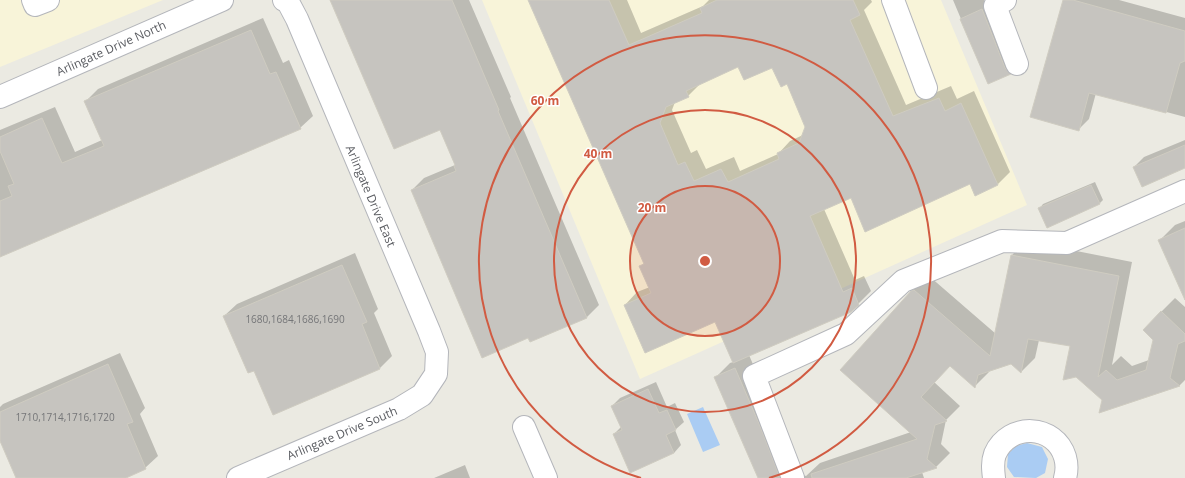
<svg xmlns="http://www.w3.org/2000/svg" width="1185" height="478" font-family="'Open Sans',sans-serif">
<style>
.commercial{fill:#f8f4d9}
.water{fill:#aaccf3}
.shadow{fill:#0003;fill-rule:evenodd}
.building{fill:#c6c4bf;stroke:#cfccc1;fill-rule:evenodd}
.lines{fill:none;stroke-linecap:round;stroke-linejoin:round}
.minor-casing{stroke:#b4b6bb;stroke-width:24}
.minor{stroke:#fff;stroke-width:22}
.ring{fill:none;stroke:#d15b42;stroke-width:2}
.labels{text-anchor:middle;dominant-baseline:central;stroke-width:3;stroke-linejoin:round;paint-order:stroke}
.number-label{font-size:10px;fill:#757678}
.street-label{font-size:12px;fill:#5a5c61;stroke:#fff}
.centre{fill:#d15b42;stroke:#fff;stroke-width:2}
.ring-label{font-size:12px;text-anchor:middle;font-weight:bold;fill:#d15b42;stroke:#fff;stroke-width:3;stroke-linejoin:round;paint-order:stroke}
</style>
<rect width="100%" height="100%" fill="#ebeae2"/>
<path class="commercial" d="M0 0H163L0 67Z
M482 0H941L1027 205 640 379Z"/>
<path class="water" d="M703 407 720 445 703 452 687 414Z
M1027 443 1042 447 1048 459 1045 473 1036 478 1014 477 1007 467 1008 454 1016 446Z"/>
<path class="shadow" d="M331 0H469L511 97 510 98 599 305 587 317 530 341 528 337 412 190 424 178 455 165 440 128Z
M529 0H627L641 33 703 6 709 0H871L872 2 864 10 906 105 951 86 957 99 974 91 1010 172 997 185 971 183 851 197 824 209 855 280 864 276 871 291 858 304 749 355 800 474 806 476 820 463 911 432V292L926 277 929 276 996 334 1012 255 1026 241 1132 262 1112 365 1121 356 1132 366 1149 360 1161 312 1175 298 1185 307V380L1179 386 1103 400 1071 346 1039 340 1035 358 1021 372 1011 363 990 370 989 372 975 386 950 365 934 382 960 406 946 420 941 444 950 453 936 467 922 472 924 478H759L716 377 730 363 733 362 716 321 625 305 637 292 650 287 640 267 645 262ZM739 66H773L787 83 806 127 803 135 790 141 778 154 740 171 734 157 706 169 697 150 691 153 672 110 675 102 688 96 701 83Z
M953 0H984L1014 70 1010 74 988 83Z
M1064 0H1119L1185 18V117L1096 93 1089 119 1079 129Z
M263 18 283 63 289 60 313 116 300 128 0 256V130L55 107 75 152 102 140 86 101 98 89Z
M1185 140V167H1134L1144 157Z
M1095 182 1103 200 1099 204 1040 208 1043 204Z
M1185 221V284L1160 240 1175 225Z
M355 253 378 309 374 313 392 356 380 368 273 414 254 369 224 316 237 304Z
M120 353 145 408 140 414 158 456 145 468 123 478H24L0 439V407L3 404Z
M656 382 667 407 675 403 684 422 675 430 681 445 674 453 614 434 621 427 612 406 620 398Z
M465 465 470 478H434Z"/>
<path class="building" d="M330 0H452L499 110 498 111 587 318 530 342 528 338 482 358 411 190 456 171 454 166 455 165 440 130 394 149Z
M528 0H609L629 45 702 13 700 8 717 0H853L860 15 850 20 893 116 939 98 945 111 961 103 998 185 975 196 970 184 865 232 851 198 810 216 843 292 852 288 859 305 851 312 733 363 715 322 645 353 624 305 651 293 639 266 644 264ZM738 67 744 80 772 68 781 87 787 84 805 127 799 143 777 153 779 159 728 182 721 169 694 181 685 162 678 165 660 123 666 107 689 97 686 91Z
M1063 0H1073L1185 31V61L1180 63 1166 113 1089 93 1079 131 1030 117Z
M982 9 1005 68 1011 74 988 84 960 19Z
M251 30 270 74 276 72 301 129 0 257V201L12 196 8 186 14 184 0 151V137L42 118 62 163 104 146 84 101Z
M1185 145V168L1142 187 1133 167Z
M1091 185 1100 204 1047 228 1038 208Z
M1185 228V300L1158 240Z
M1011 255 1119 276 1098 377 1106 370 1117 380 1146 370 1153 340 1143 330 1161 311 1185 334V341L1178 344 1170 378 1180 386 1099 413 1102 400 1076 377 1063 380 1070 346 1028 339 1021 373 1011 364 978 375 975 388 950 366 921 397 947 421 935 425 927 459 937 468 906 478H812L811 474 917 439 840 370 911 291 914 290 990 356Z
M342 265 367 322 362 324 380 369 273 415 254 371 248 373 223 316Z
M108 364 133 422 127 424 146 469 126 478H16L0 441V412Z
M735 368 760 426 780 478H758L714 377Z
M648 389 659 413 667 410 676 430 666 435 674 453 630 473 613 434 622 430 611 406Z"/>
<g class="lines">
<defs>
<path id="minor" d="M33 0 35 5 48 0
M893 0 926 88
M1005 0 995 6 1017 64
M0 97 222 0
M524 427 546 478
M238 478 399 409 422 395 436 374 437 352 429 331 297 19 288 2 284 0
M793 478 754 376 846 334 903 281 1002 241 1067 243 1185 191
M994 478C993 470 992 462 995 454 1009 422 1055 424 1065 457 1067 464 1067 471 1065 478"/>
</defs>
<use href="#minor" class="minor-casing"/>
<use href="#minor" class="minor"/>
</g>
<circle cx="705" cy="261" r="75" fill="#d15b42" fill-opacity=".12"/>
<g class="ring">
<circle cx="705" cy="261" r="75"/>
<circle cx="705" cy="261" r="151"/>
<path d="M641 478A226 226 0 1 1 769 478"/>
</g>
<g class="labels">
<g class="number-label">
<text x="295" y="319">1680,1684,1686,1690</text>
<text x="65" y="417">1710,1714,1716,1720</text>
</g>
<g class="street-label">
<text transform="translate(111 48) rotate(-24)">Arlingate Drive North</text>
<text transform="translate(371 196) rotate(67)">Arlingate Drive East</text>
<text transform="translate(342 433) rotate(-23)">Arlingate Drive South</text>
</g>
</g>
<circle cx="705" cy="261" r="6" class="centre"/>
<g class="ring-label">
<text x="545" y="105">60 m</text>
<text x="598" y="158">40 m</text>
<text x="652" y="212">20 m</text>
</g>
</svg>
